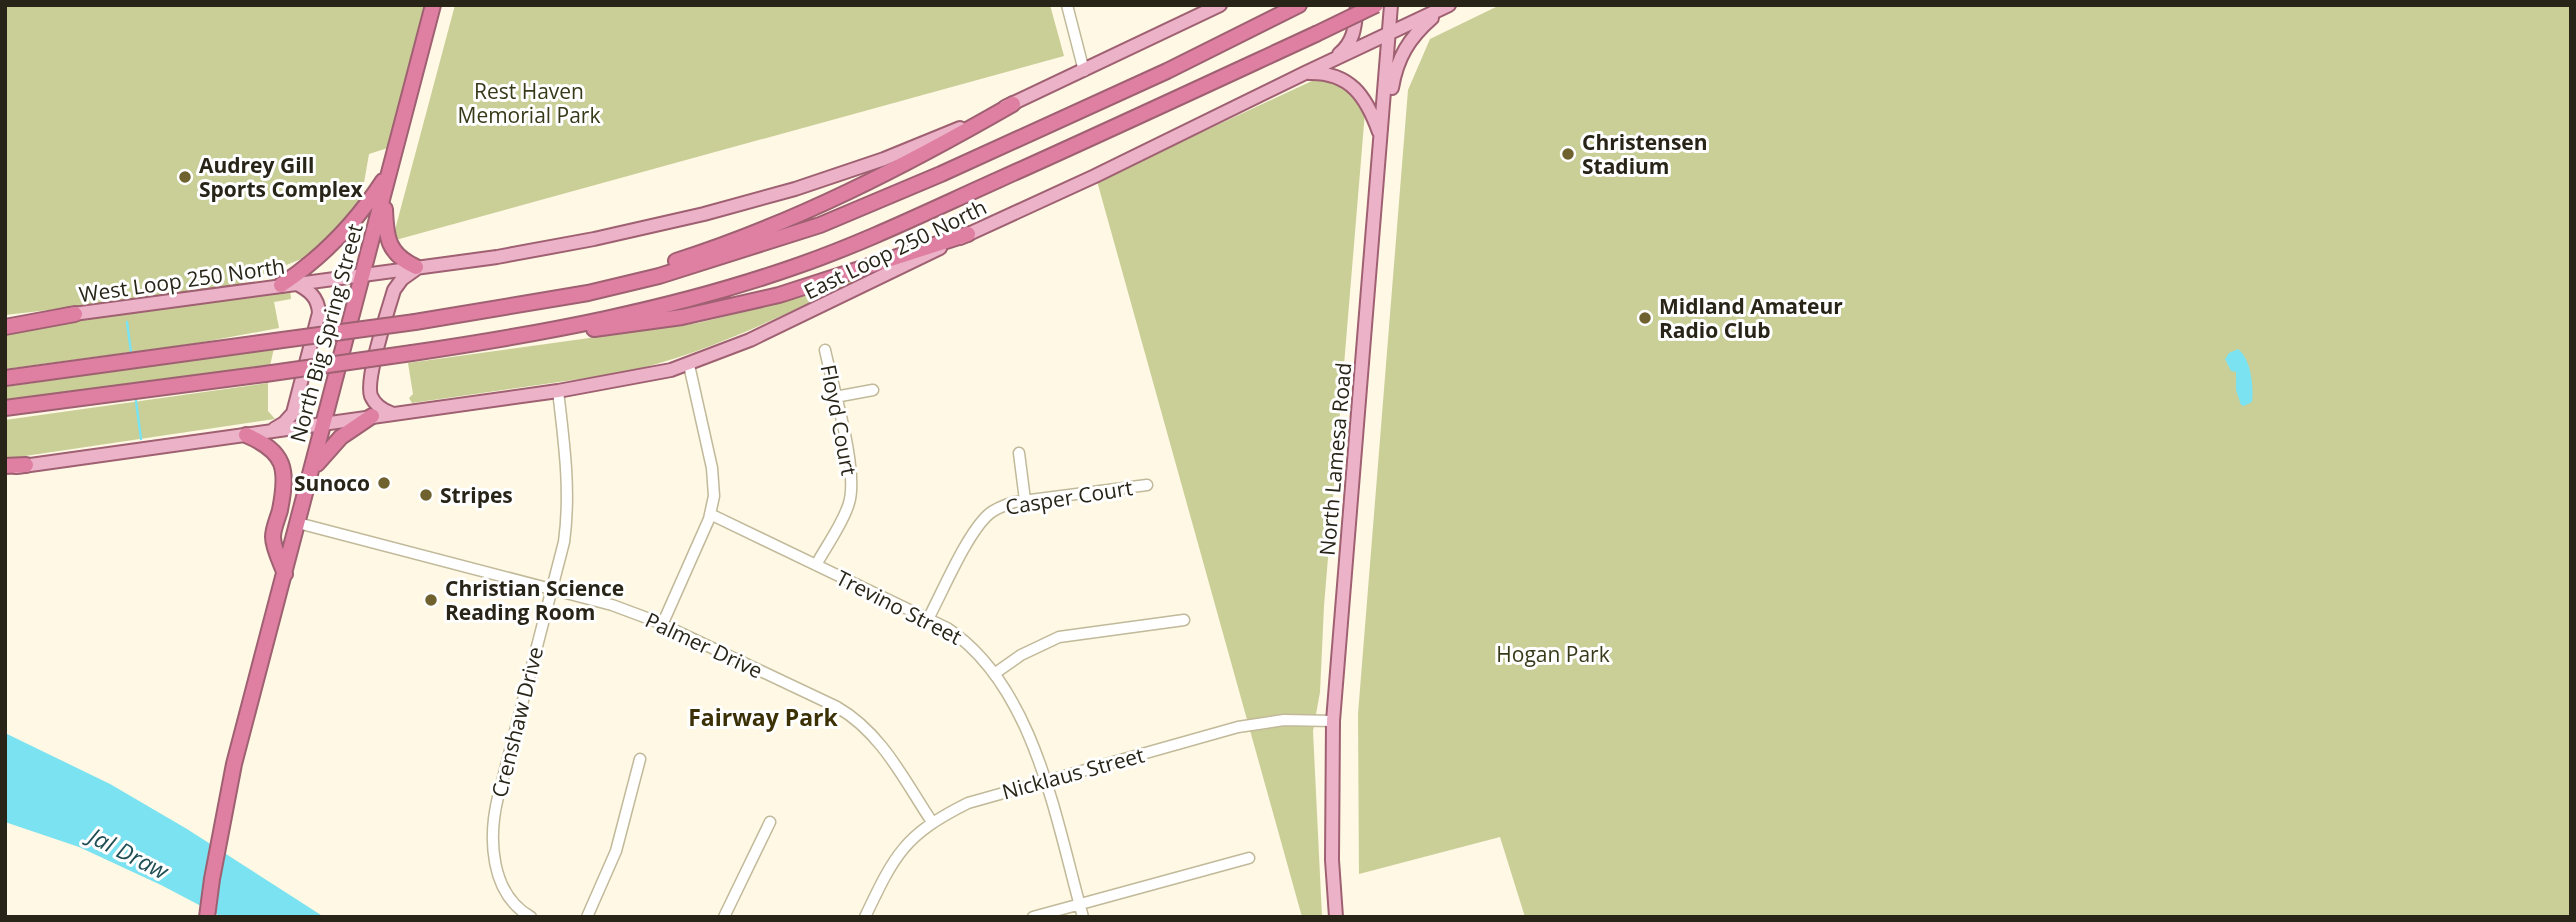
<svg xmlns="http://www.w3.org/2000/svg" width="2576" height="922" font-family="'Open Sans',sans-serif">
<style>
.green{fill:#cace97}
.water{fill:#7ae2f0}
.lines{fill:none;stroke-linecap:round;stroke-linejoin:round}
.stream{stroke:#7ae2f0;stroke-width:2.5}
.minor-casing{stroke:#c1b999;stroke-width:13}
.major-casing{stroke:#9f6072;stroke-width:16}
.highway-casing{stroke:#9f6072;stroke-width:18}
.minor{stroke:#fff;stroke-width:10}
.major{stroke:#ecb3c8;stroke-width:12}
.highway{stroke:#df80a3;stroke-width:14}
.highway-bridge-casing{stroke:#9f6072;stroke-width:18;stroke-linecap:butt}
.highway-bridge{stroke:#df80a3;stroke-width:14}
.poi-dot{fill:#6f622f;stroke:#fff;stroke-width:2.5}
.labels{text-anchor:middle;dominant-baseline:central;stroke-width:6;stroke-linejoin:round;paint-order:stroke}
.park-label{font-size:21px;fill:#383918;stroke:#fff}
.poi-label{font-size:21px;font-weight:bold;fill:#282518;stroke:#fff;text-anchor:start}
.street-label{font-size:21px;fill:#282518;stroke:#fff}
.neighbourhood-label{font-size:23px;font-weight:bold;fill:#3b3105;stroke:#fff}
.water-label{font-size:23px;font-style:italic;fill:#1f4e54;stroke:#fff}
</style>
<rect width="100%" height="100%" fill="#fef8e4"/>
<path class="green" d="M5 5H424L416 71 397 145 369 154 361 200 326 249 224 290 5 315Z
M455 5H1050L1064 56 392 241Z
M1500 5H2571V917H1525L1500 837 1359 874 1358 714 1408 90 1430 39Z
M1314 80C1342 82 1351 88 1365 112L1324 606 1320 692 1313 731 1322 917H1302L1097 181Z
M852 278 854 282C777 318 705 354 622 373L412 403 409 398 413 394 408 363 698 323 780 303Z
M290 289 291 299 274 302 279 328 198 343 5 369V330Z
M274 348 270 366 5 402V387Z
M268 383V411L275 419 5 459V420Z"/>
<path class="water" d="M2238 349C2251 359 2254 386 2252 402L2244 406 2241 405 2236 390V372L2231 371 2225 359 2229 353Z
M5 733 110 784 187 829 324 917H222L161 885 79 847 5 822Z"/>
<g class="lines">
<path class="stream" d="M127 322 131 352
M136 401 141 439"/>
<defs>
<path id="minor" d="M1067 5 1084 71
M835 397 873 390
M1019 453 1025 500
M710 514 947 628C1035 686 1056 821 1083 917
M298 523 612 605 655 621 837 707C882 733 904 780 932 822
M816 565C826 546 843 524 849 503 859 470 833 388 825 350
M928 619C943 591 967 533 989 514 996 508 1005 505 1014 502L1147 485
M662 625 709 519 714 496 712 468 689 365
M994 674 1021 655 1059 637 1184 620
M531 917C490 894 488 838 498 797L564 542C571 491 564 442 558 391
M587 917 616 851 640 759
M724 917 770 822
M865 917C895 854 904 835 968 803L1238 727 1284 720 1333 721
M1033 917 1249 858"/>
<path id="major" d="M1339 54C1355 41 1355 25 1357 5
M1309 73C1350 72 1366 96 1379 132
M1392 88C1397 58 1409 38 1432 18
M1005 107 1220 5
M960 238 1095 176 1305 73 1449 5
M66 315 497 257 594 239 704 214 795 189 884 159 960 128
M391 413C382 410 375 405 371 396 365 378 388 311 394 290L402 279 416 269
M274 429 284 423 293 413 319 313C318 297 309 290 295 283
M16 467 558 391 671 370 750 340 940 248
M1336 917 1332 860 1333 721 1391 5"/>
<path id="highway" d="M385 209C386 238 388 254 416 267
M676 261C795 223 905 166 1013 104
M281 285C323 257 355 224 383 181
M415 322 588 293 659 276 820 225 941 174 1167 71 1299 5
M5 327 75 314
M594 329 682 317 779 295 968 234
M412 353C541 334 671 310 794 267 864 243 931 210 998 180 1105 132 1210 83 1316 34
M5 378 275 341
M5 408 265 374
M246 435C286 452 288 469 280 510 278 518 273 528 273 537 273 548 281 563 285 574
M317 464 341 437 372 416
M5 466 26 465
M207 917 212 879 234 764 433 5"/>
</defs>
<use href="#minor" class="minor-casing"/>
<use href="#major" class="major-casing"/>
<use href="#highway" class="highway-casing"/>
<use href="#minor" class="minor"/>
<use href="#major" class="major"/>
<use href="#highway" class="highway"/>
<defs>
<path id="highway-bridge" d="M1316 34 1376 5
M275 341 415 322
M265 374 412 353"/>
</defs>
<use href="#highway-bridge" class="highway-bridge-casing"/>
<use href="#highway-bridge" class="highway-bridge"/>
</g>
<g class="poi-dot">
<circle cx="1568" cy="154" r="7"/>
<circle cx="185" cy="177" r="7"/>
<circle cx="1645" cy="318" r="7"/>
<circle cx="384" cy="483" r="7"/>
<circle cx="426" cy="495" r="7"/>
<circle cx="431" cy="600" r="7"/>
</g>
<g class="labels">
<g class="park-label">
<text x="529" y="91">Rest Haven<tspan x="529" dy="24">Memorial Park</tspan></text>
<text x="1553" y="654">Hogan Park</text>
</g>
<g class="poi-label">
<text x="1582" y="142">Christensen<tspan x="1582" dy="24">Stadium</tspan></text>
<text x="199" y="165">Audrey Gill<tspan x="199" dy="24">Sports Complex</tspan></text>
<text x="1659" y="306">Midland Amateur<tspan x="1659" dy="24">Radio Club</tspan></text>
<text x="370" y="483" text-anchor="end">Sunoco</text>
<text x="440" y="495">Stripes</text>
<text x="445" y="588">Christian Science<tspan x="445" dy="24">Reading Room</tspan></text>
</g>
<g class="street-label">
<text transform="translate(895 249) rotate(-26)">East Loop 250 North</text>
<text transform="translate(182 280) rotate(-8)">West Loop 250 North</text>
<text transform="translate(326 333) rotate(-75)">North Big Spring Street</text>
<text transform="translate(839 420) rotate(79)">Floyd Court</text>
<text transform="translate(1335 459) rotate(-85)">North Lamesa Road</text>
<text transform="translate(1069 497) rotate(-9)">Casper Court</text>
<text transform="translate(899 607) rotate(27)">Trevino Street</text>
<text transform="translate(704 645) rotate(25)">Palmer Drive</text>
<text transform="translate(517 722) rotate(-76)">Crenshaw Drive</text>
<text transform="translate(1073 773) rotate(-15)">Nicklaus Street</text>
</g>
<g class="neighbourhood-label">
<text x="763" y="717">Fairway Park</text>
</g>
<g class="water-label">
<text transform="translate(129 853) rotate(27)">Jal Draw</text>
</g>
</g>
<rect width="2576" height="922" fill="none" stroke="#282518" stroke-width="14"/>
</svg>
